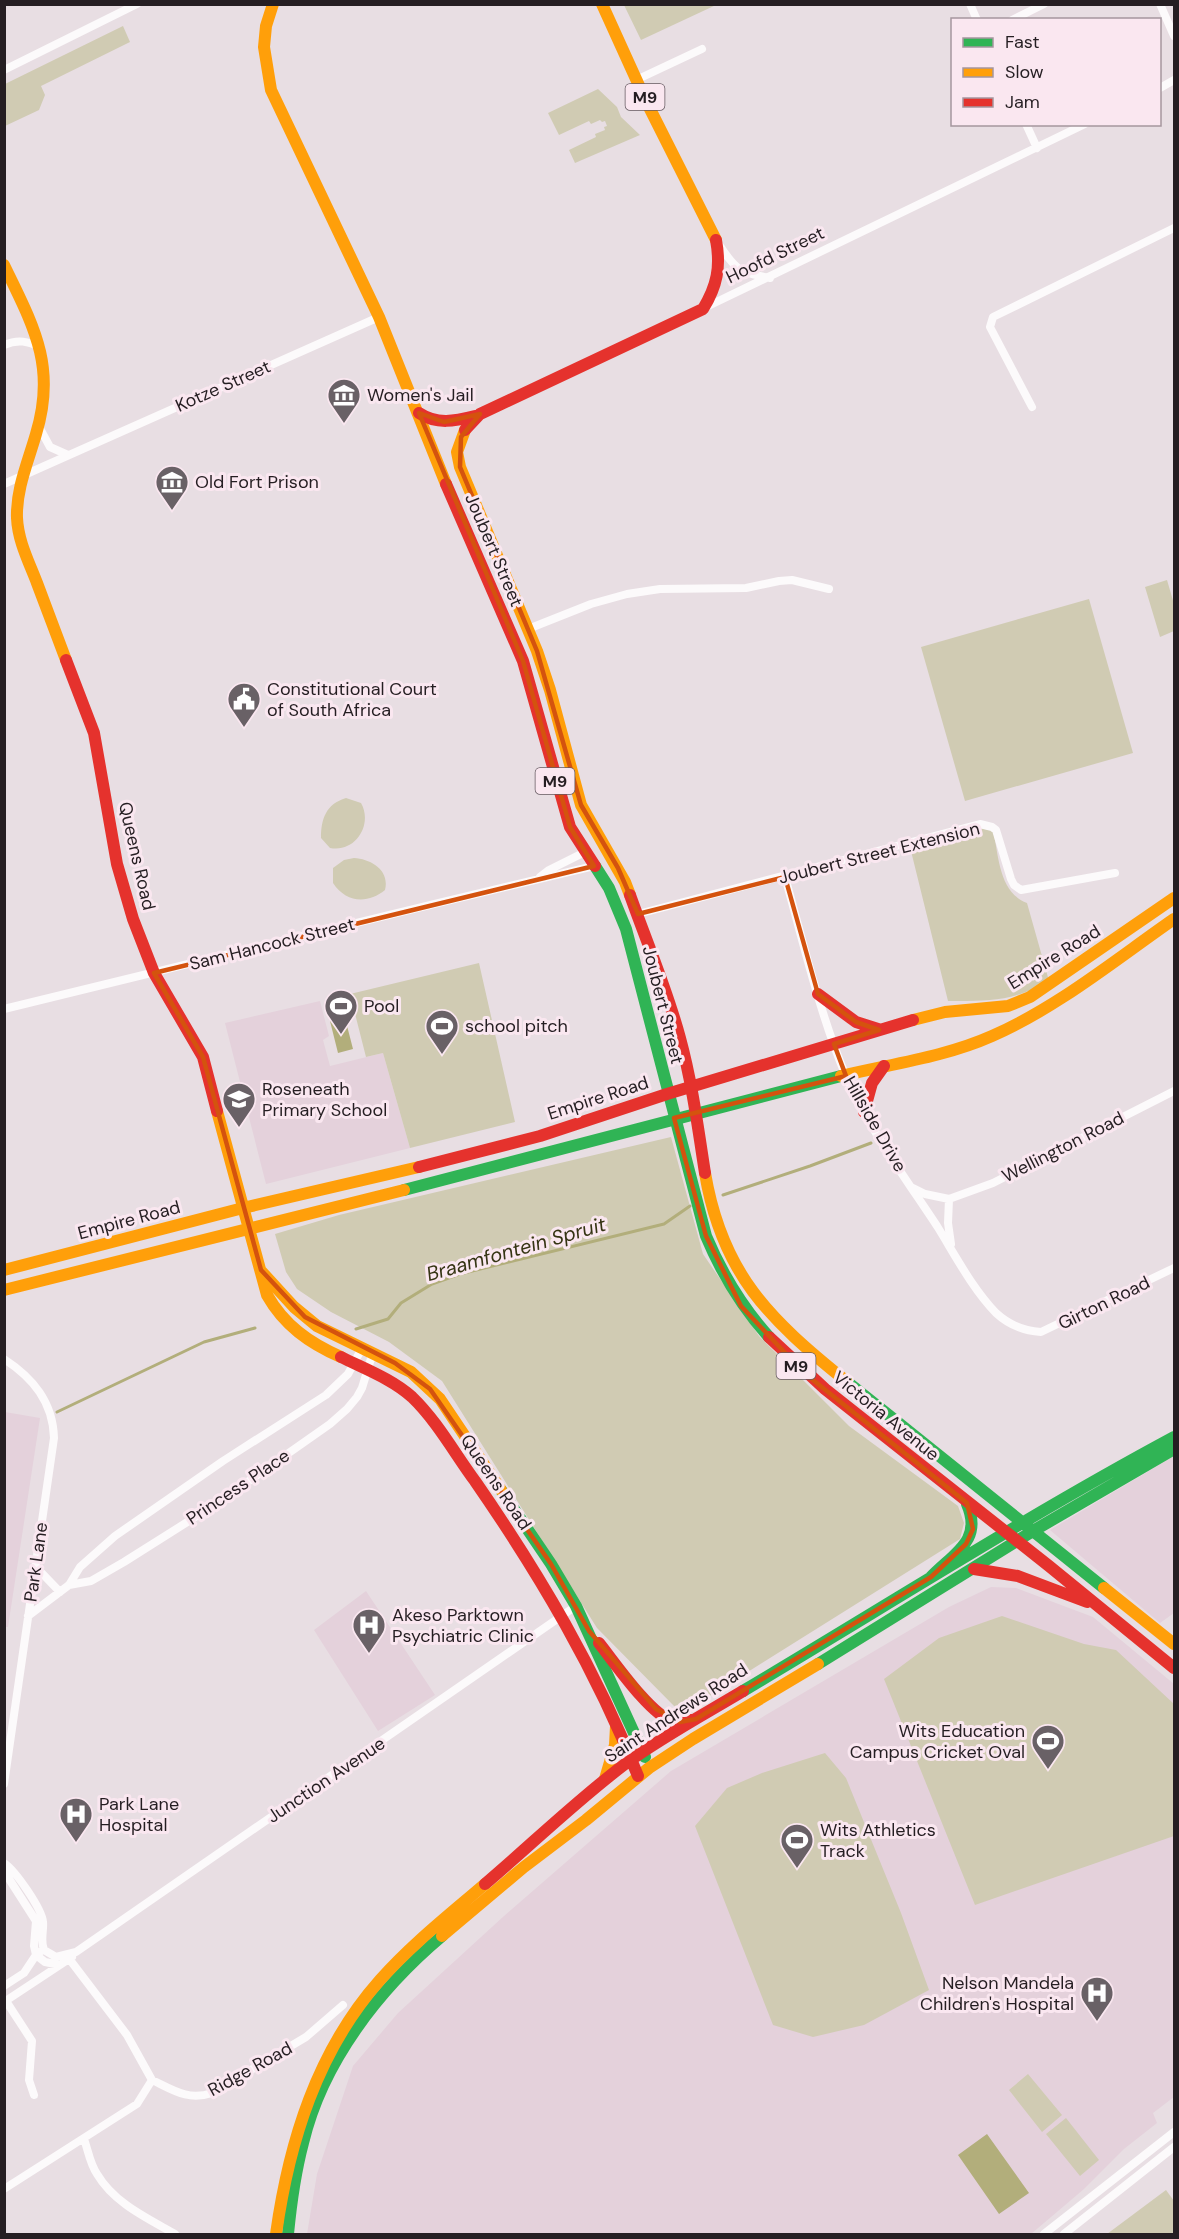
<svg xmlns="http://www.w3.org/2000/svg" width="1179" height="2239" font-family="'DM Sans',sans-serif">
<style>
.built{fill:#e4d1db}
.green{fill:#d0cbb3}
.water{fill:#b2ae7b}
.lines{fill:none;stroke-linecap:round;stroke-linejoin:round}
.stream{stroke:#b2ae7b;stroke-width:3}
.street{stroke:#fcfafb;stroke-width:8}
.fast{stroke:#30b455;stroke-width:12}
.slow{stroke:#ff9f0a;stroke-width:12}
.jam{stroke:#e5322d;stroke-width:12}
.marked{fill:none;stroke:#d4530e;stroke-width:4.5;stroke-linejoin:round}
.labels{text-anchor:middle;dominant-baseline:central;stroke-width:6;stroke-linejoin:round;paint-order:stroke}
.shield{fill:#fae7f0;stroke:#655a60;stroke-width:1.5}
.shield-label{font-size:16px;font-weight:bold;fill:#251e22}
.street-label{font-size:18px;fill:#251e22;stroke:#fae7f0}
.poi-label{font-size:18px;fill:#251e22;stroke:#fae7f0;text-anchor:start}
.water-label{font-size:20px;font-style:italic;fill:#353413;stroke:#fae7f0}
</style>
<rect width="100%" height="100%" fill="#e8dee3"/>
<path class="built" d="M320 1001 329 1036 323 1040 330 1066 383 1053 410 1148 266 1184 225 1023Z
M5 1412 40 1418 8 1627H4Z
M1174 1456V1613L1160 1623 1050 1530Z
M991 1587 1016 1588 1093 1617 1174 1684V2097L1153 2113 1157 2123 1124 2149 1084 2189 1031 2234H307L317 2174 353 2066 398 2013 504 1916 671 1771 949 1607Z
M366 1591 435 1695 378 1731 314 1630Z"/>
<path class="green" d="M624 5H716L641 40Z
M123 26 130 42 41 86 45 95 39 110 5 126V84Z
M598 89 617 107 621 117 640 135 575 163 569 150 596 137 595 134 605 130 604 127 607 126 605 121 602 122 600 120 591 124 589 121 559 135 548 113Z
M1167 580 1174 604V631L1160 637 1145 587Z
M1089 599 1133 753 965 801 921 647Z
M346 798 361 803C373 824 356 853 330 848L321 838C321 819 326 804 346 798Z
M976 828 993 830C999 857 999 892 1027 903L1049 981C1012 1002 989 1001 948 1001L911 851Z
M354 858C371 859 390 870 385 890 368 904 346 903 333 883V868L344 860Z
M479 963 515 1122 410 1148 383 1053 366 1057 350 994Z
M671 1137 703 1254 759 1336 849 1426 958 1506 964 1523 960 1539 692 1707 676 1708 597 1628 442 1381 389 1342 331 1312 297 1289 286 1272 275 1234 339 1215Z
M1002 1616 1084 1644 1116 1650 1174 1704V1836L975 1905 884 1679 939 1638Z
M825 1753 846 1778 901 1913 929 1990 864 2025 813 2037 773 2025 695 1826 727 1788 762 1773Z
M1028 2074 1062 2115 1042 2132 1009 2090Z
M1066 2118 1099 2160 1080 2176 1046 2134Z
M1166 2190 1174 2201V2234H1107Z"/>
<path class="water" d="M345 1018 353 1049 338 1053 330 1021Z
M987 2134 1029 2193 999 2214 958 2155Z"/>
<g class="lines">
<path class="stream" d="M723 1195 810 1166 871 1143
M356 1329 388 1319 401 1303 432 1284 460 1274 664 1224 690 1206
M57 1412 204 1342 255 1328"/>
<path class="street" d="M970 4 977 20
M1160 4 1174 36
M1012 20 1044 4
M4 70 137 4
M636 80 702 49
M1160 88 1174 80
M1026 124 1037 148
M720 246C737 272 741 272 770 278
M704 308 1085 124
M4 345C18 339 28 341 41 348
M1032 407 990 327 993 317 1174 228
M38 425 50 447 68 455
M4 484 379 317
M528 629 591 604 627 594 660 589 746 588 779 581 792 580 829 589
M540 877 549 870 585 852
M785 877C803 941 818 1007 843 1069 866 1125 904 1176 937 1226 955 1255 972 1288 996 1313 1009 1325 1025 1331 1041 1332L1174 1268
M638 914 980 824 992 827 996 830 1011 879 1014 885 1021 890 1115 873
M4 1009C201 961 397 912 594 866
M913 1188 925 1194 949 1199 993 1183 1174 1091
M949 1199 948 1223 951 1244
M4 1359C33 1378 53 1402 54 1438L4 1784
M35 1566 60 1592
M69 1585 91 1581 124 1562 219 1502 330 1424 347 1409 357 1397 362 1388 373 1352
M28 1616 69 1585 80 1567 115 1536 223 1461 326 1395 348 1374 362 1348
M4 1863C15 1870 42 1909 43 1922 44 1931 40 1940 44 1950L56 1957 76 1952 576 1606
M4 1871 36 1921 34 1946 36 1955 45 1962 60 1965 72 1957
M67 1956 127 2035 152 2080
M4 1986 24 1973 36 1955 40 1952
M6 2001 32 2041 29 2080 34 2095
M4 2002 60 1965
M152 2080C173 2090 188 2101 212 2093L306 2037 343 2005
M84 2139C88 2150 90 2164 97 2174 114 2203 147 2218 175 2234
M4 2189 137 2104 152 2080
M1044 2234 1174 2132
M1064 2234 1174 2147"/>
<path class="fast" d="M595 866 609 888 626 929 706 1236C722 1274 741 1306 769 1337
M404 1190 841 1076
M846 1381 1104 1588
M501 1490 551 1564 576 1606 645 1757
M931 1577C954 1553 983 1541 967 1504
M818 1664 1033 1531 1174 1449
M743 1691C886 1606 1027 1516 1174 1437
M288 2234C291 2203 295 2173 303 2143 322 2062 379 1989 442 1936"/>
<path class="slow" d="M273 4 266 26 264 47 271 90 379 317 446 484
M602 4 646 101 716 240
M4 265C33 325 57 366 36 434 28 462 16 489 17 518 18 541 29 562 37 583 47 609 56 634 66 660
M465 430 457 452 460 467 537 651 550 690 581 805 625 882 630 895
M913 1020 945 1012 1008 1006 1030 997 1174 898
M841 1076C891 1064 945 1057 992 1036 1058 1007 1115 960 1174 919
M217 1111 267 1295C284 1325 309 1343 341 1357
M705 1173C722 1274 769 1319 846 1381
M4 1270 243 1208 419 1167
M261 1271 294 1307 317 1326 411 1372 440 1399 501 1490
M4 1290 404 1190
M1104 1588 1174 1644
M605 1779 615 1745 616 1726
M442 1936 524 1867 586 1820 649 1768 693 1739 818 1664
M276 2234C289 2142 317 2051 380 1980 412 1944 449 1915 485 1884"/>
<path class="jam" d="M419 413C437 425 455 421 475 416
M465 430 480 414 703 309C717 286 721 267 716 240
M446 484 523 661 570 827 595 866
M66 660 94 733 117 864 133 919 154 973 203 1057 217 1111
M630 895C647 943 667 989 680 1038 692 1082 698 1128 705 1173
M818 994 856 1022 878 1029
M864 1112 872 1083 884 1066
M419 1167 540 1136 667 1094 913 1020
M769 1337 825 1389 1049 1566 1174 1668
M341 1357C365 1369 392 1379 412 1397 437 1421 455 1454 475 1481 540 1575 596 1670 638 1776
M974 1569 1018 1576 1087 1602
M599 1643C615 1663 649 1713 673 1722 679 1724 685 1721 691 1720
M485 1884C532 1844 576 1801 625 1764 662 1737 703 1715 743 1691"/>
</g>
<path class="marked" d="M419 413 444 422 480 414 461 437 460 467 537 651 581 805 618 868 638 914 785 877 818 994 856 1022 879 1030 834 1044 846 1076 674 1118 706 1236 741 1306 803 1372 967 1503 973 1529 966 1544 931 1577 696 1719 680 1722 656 1709 589 1631 551 1564 430 1389 395 1363 305 1317 261 1270 203 1057 154 973 594 866 570 827 523 661Z"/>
<defs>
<symbol id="museum-pin" viewBox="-11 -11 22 30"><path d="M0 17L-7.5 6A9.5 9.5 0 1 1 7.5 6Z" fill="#696166" stroke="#fae7f0"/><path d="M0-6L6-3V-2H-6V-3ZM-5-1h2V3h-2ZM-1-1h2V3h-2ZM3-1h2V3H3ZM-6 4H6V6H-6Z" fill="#fff"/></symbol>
<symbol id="civic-pin" viewBox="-11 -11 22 30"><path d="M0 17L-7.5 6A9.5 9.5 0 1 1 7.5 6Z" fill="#696166" stroke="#fae7f0"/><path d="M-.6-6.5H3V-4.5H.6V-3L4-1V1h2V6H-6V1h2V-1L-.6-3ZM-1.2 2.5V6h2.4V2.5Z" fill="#fff"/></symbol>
<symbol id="stadium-pin" viewBox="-11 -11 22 30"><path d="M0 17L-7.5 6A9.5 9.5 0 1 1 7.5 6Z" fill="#696166" stroke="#fae7f0"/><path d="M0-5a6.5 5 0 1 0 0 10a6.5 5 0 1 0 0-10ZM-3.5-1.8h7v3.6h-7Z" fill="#fff"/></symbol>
<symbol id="school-pin" viewBox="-11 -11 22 30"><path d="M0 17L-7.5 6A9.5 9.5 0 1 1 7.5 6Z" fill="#696166" stroke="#fae7f0"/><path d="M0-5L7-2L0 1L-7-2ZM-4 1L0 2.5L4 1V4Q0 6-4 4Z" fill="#fff"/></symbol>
<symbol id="hospital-pin" viewBox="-11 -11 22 30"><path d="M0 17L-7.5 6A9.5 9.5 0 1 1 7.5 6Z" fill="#696166" stroke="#fae7f0"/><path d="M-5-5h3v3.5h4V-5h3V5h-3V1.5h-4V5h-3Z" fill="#fff"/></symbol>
</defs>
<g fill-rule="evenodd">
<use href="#museum-pin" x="325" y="376" width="38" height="52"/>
<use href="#museum-pin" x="153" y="463" width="38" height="52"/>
<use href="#civic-pin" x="225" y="680" width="38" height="52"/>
<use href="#stadium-pin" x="322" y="987" width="38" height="52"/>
<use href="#stadium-pin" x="423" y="1007" width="38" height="52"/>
<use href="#school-pin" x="220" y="1080" width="38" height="52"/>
<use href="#hospital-pin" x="350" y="1606" width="38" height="52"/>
<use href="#stadium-pin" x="1029" y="1722" width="38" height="52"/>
<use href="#hospital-pin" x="57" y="1795" width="38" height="52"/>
<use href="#stadium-pin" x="778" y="1821" width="38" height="52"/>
<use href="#hospital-pin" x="1078" y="1974" width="38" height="52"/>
</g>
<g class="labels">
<g class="shield">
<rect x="625.5" y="84" width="39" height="26" rx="4.5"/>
<rect x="535.5" y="768" width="39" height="26" rx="4.5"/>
<rect x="776.5" y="1353" width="39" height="26" rx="4.5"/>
</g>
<g class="shield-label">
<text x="645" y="97">M9</text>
<text x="555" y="781">M9</text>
<text x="796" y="1366">M9</text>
</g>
<g class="street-label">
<text transform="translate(775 255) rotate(-26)">Hoofd Street</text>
<text transform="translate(223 386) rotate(-24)">Kotze Street</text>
<text transform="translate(494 550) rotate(67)">Joubert Street</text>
<text transform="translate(879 853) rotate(-14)">Joubert Street Extension</text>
<text transform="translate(137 856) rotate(77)">Queens Road</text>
<text transform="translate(272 944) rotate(-14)">Sam Hancock Street</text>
<text transform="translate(1054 957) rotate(-32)">Empire Road</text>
<text transform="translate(663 1005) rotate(76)">Joubert Street</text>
<text transform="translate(598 1098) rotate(-18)">Empire Road</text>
<text transform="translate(875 1124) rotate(60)">Hillside Drive</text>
<text transform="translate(1063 1147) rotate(-27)">Wellington Road</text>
<text transform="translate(129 1220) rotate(-15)">Empire Road</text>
<text transform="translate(1104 1303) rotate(-26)">Girton Road</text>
<text transform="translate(886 1416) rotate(39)">Victoria Avenue</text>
<text transform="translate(496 1482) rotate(56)">Queens Road</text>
<text transform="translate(238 1487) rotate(-34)">Princess Place</text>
<text transform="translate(36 1562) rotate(-82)">Park Lane</text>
<text transform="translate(676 1713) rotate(-33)">Saint Andrews Road</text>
<text transform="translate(326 1780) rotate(-34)">Junction Avenue</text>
<text transform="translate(250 2069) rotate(-29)">Ridge Road</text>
</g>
<g class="poi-label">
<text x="367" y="395">Women's Jail</text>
<text x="195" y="482">Old Fort Prison</text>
<text x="267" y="689">Constitutional Court<tspan x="267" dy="21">of South Africa</tspan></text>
<text x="364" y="1006">Pool</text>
<text x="465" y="1026">school pitch</text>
<text x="262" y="1089">Roseneath<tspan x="262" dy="21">Primary School</tspan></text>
<text x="392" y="1615">Akeso Parktown<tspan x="392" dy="21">Psychiatric Clinic</tspan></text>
<text x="1025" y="1731" text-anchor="end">Wits Education<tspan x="1025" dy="21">Campus Cricket Oval</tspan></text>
<text x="99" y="1804">Park Lane<tspan x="99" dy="21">Hospital</tspan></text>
<text x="820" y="1830">Wits Athletics<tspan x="820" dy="21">Track</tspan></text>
<text x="1074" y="1983" text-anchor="end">Nelson Mandela<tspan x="1074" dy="21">Children's Hospital</tspan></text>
</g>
<g class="water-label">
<text transform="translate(516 1249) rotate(-16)">Braamfontein Spruit</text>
</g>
</g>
<rect width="1179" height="2239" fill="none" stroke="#251e22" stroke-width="12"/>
<rect x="951" y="18" width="210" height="108" fill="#fae7f0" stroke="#a5979e" stroke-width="1.5"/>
<rect x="963" y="38" width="30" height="9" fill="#30b455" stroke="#a5979e" stroke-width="1.5"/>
<text x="1005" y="48" font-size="18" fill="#251e22">Fast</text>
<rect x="963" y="68" width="30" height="9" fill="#ff9f0a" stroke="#a5979e" stroke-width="1.5"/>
<text x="1005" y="78" font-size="18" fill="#251e22">Slow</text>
<rect x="963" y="98" width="30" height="9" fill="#e5322d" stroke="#a5979e" stroke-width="1.5"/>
<text x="1005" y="108" font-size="18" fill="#251e22">Jam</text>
</svg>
